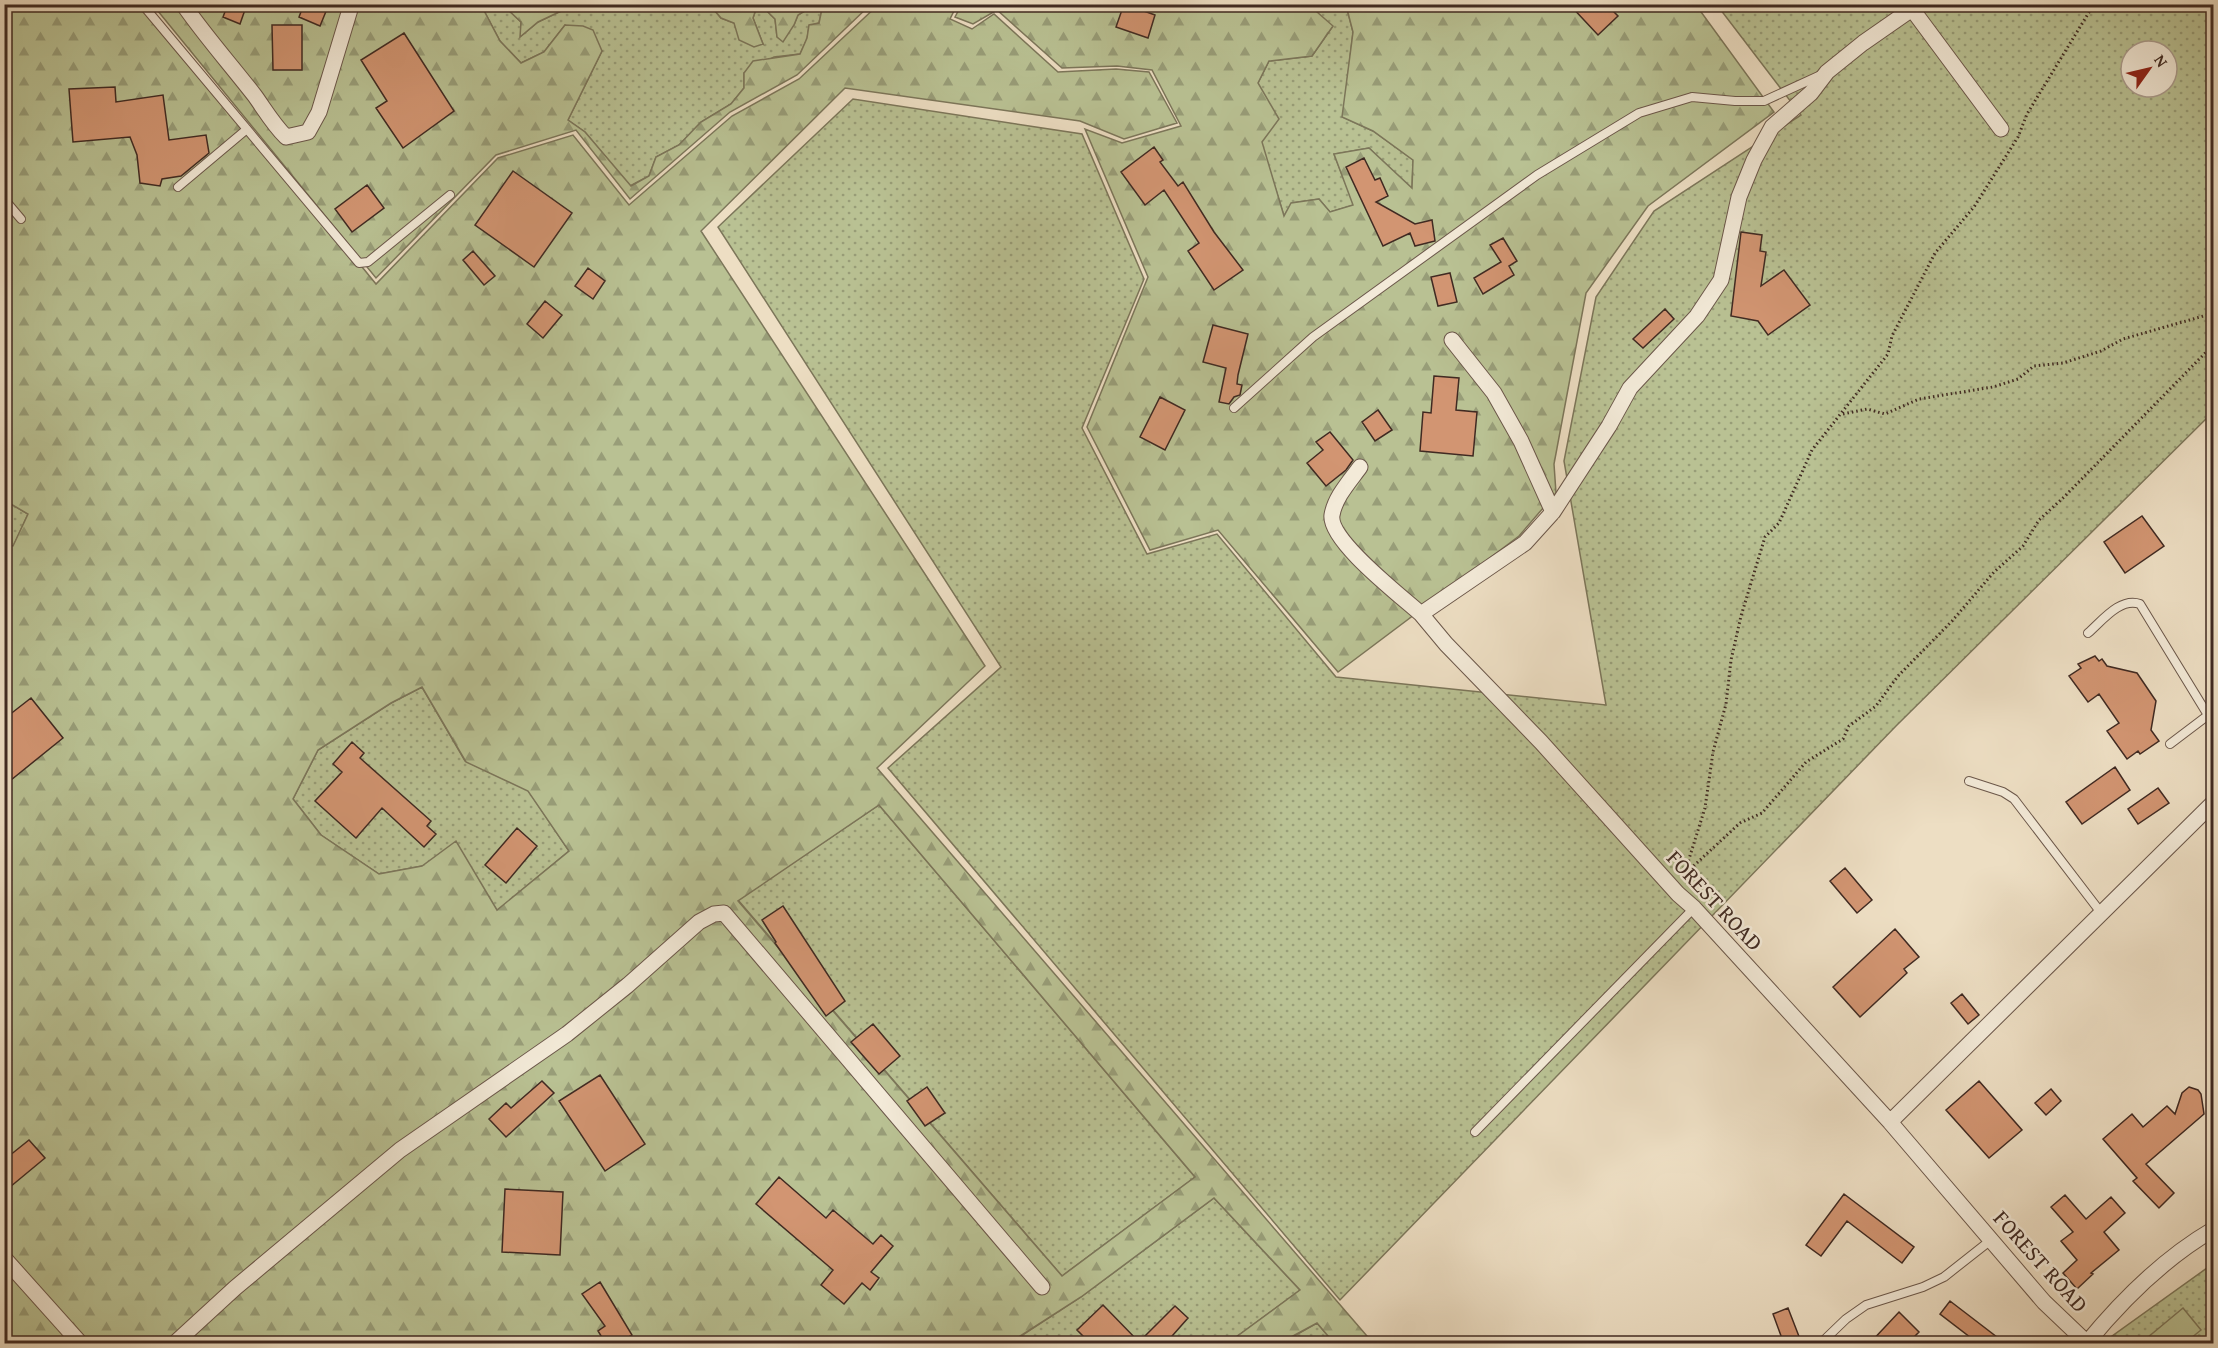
<svg xmlns="http://www.w3.org/2000/svg" width="2218" height="1348" font-family="'Gentium Book Plus',serif">
<style>
.grass{fill:url(#grass-dots);stroke:#7c765a;stroke-width:1.5;fill-rule:evenodd}
.forest{fill:url(#forest-firs);stroke:#7c765a;stroke-width:1.5;fill-rule:evenodd}
.pitch{fill:#b9c193;stroke:#7c765a;stroke-width:1.5}
.building{fill:#d29572;stroke:#402a22;stroke-width:1.5}
.lines{fill:none;stroke-linecap:round;stroke-linejoin:round}
.service-casing{stroke:#6b574a;stroke-width:10}
.minor-casing{stroke:#6b574a;stroke-width:17}
.path{stroke:#402a22;stroke-width:3;stroke-dasharray:1.5 3;stroke-linecap:butt}
.service{stroke:#f3ead8;stroke-width:8}
.minor{stroke:#f3ead8;stroke-width:15}
.labels{text-anchor:middle;dominant-baseline:central;stroke-width:5;stroke-linejoin:round;paint-order:stroke}
.street-label{font-size:22px;fill:#402a22;stroke:#f3ead8}
</style>
<defs>
<pattern id="grass-dots" width="8" height="8" patternUnits="userSpaceOnUse" patternTransform="scale(1.5)"><rect width="8" height="8" fill="#b9c193"/><path d="M2 2h.1M6 6h.1" fill="none" stroke="#989d78" stroke-width="1.8" stroke-linecap="round"/></pattern>
<pattern id="forest-firs" width="22" height="20" patternUnits="userSpaceOnUse" patternTransform="scale(1.5)"><rect width="22" height="20" fill="#b9c193"/><path d="M5 1l3.5 6h-7zM16 11l3.5 6h-7z" fill="#989d78"/></pattern>
</defs>
<rect width="100%" height="100%" fill="#eddec3"/>
<filter id="stains"><feTurbulence type="fractalNoise" baseFrequency=".00333" numOctaves="4"/><feColorMatrix values="0 0 0 0 .2 0 0 0 0 .09 0 0 0 0 .02 0 0 0 .5 -.17"/></filter>
<radialGradient id="worn" r=".72"><stop offset=".6" stop-color="#630" stop-opacity="0"/><stop offset="1" stop-color="#630" stop-opacity=".3"/></radialGradient>
<path class="grass" d="M481 5H503L521 22V36L538 22 573 5H710L721 18 734 23 763 44 753 18 756 9 763 7 775 19 777 36 794 25 798 15 811 7 822 9 819 23 809 26 807 39 800 54 774 57 744 73V88L731 104 701 122 679 145 656 157 649 176 630 186 585 132 568 120 602 51 565 25 544 52 521 63 500 41Z
M1309 5H1346L1353 32 1343 117 1373 131 1413 160 1412 189 1369 148 1334 154 1354 205 1330 212 1319 199 1292 203 1284 216 1261 142 1258 83 1269 61 1312 56 1332 27Z
M1717 5H2213V412L1896 726 1340 1300 888 768 1001 667 718 227 853 99 1082 134 1144 279 1082 428 1147 554 1217 534 1336 677 1606 705 1564 461 1596 297 1654 211 1801 115ZM2131 51H2167V87H2131Z
M4 500 28 514 13 547 5 544Z
M422 687 465 761 528 790 569 851 497 911 422 866 379 874 321 835 293 799 318 750 391 703Z
M879 805 1195 1177 1062 1276 738 900Z
M1214 1198 1300 1290 1228 1343 1009 1344 1081 1297Z
M2213 1266V1343L2101 1344 2207 1268Z
M1317 1323 1334 1343 1280 1344Z"/>
<path class="forest" d="M962 4 1309 5 1333 26 1312 56 1269 61 1258 83 1279 119 1262 142 1284 216 1291 203 1319 199 1330 212 1353 205 1334 154 1369 148 1412 188 1413 160 1373 131 1342 117 1353 32 1346 5H1696L1774 112 1648 206 1586 293 1554 464 1556 493 1519 536 1338 672 1218 530 1150 550 1087 427 1148 277 1085 129 1122 143 1181 126 1152 70 1117 66 1062 68 997 10 973 24 955 17Z
M5 5H148L376 284 498 158 573 135 629 205 732 116 799 79 878 5H957L950 19 972 29 994 14 1058 72 1116 69 1149 72 1177 123 1124 139 1080 121 845 88 701 231 985 666 877 768 1373 1343H1334L1317 1323 1280 1343H1228L1300 1290 1214 1198 1081 1297 1009 1343 5 1344 4 544 13 546 28 514 4 500ZM422 687 466 762 528 791 569 851 497 910 456 841 422 866 379 874 321 835 293 799 318 750 391 703ZM879 805 1195 1177 1062 1276 738 901Z
M153 5H481L500 41 521 63 544 52 565 25 583 26 593 30 602 51 568 120 585 132 631 186 649 176 656 157 679 145 701 122 731 104 744 88V73L753 61 800 54 807 38 809 25 819 23 822 9 811 7 798 15 794 25 783 42 777 37 775 19 763 7 756 9 753 18 763 44 754 47 739 40 734 23 721 18 710 5H870L797 75 730 112 630 199 576 130 496 155 376 278Z
M573 5H574L538 22 520 37 521 22 503 5Z"/>
<path class="pitch" d="M2183 1308 2201 1330 2185 1343H2141Z"/>
<path class="building" d="M228 4H247L240 24 223 17Z
M304 4H329L320 26 299 17Z
M1124 4H1138L1146 7 1144 11 1155 15 1148 38 1116 27Z
M1569 4H1622L1614 12 1618 16 1598 35Z
M272 25H302V70H273Z
M404 33 454 111 403 148 376 108 387 101 361 60Z
M115 87 116 102 163 95 169 140 206 135 209 153 181 176 162 179 160 186 140 183 137 155 130 137 73 142 69 89Z
M1154 147 1163 160 1160 162 1178 186 1183 182 1214 232 1243 270 1214 290 1188 251 1199 243 1164 190 1145 205 1121 172Z
M1364 158 1375 180 1380 178 1388 196 1376 202 1415 224 1432 220 1435 241 1415 246 1410 233 1383 246 1346 167Z
M513 171 572 213 534 267 475 225Z
M367 185 384 208 352 232 335 209Z
M1741 232 1762 235 1760 251 1766 252 1761 286 1784 270 1810 305 1768 335 1758 321 1731 316Z
M1503 238 1517 261 1509 266 1514 275 1483 294 1474 278 1501 262 1490 245Z
M473 251 495 276 484 285 463 260Z
M588 268 605 281 593 299 575 286Z
M1450 273 1457 302 1438 306 1431 277Z
M545 301 562 315 543 338 527 324Z
M1665 309 1674 319 1643 348 1633 339Z
M1213 325 1248 334 1238 375 1237 384 1242 385 1240 395 1234 397 1229 404 1219 402 1226 368 1203 362Z
M1434 376 1459 378 1456 410 1477 412 1473 456 1420 451 1423 412 1431 413Z
M1160 397 1185 410 1165 450 1140 437Z
M1378 410 1392 430 1375 441 1362 422Z
M1330 432 1353 460 1346 470 1326 486 1307 463 1323 450 1316 442Z
M2142 516 2164 546 2125 573 2104 542Z
M2095 656 2099 661 2102 659 2107 666 2137 673 2156 701 2151 730 2159 741 2140 754 2138 751 2127 759 2107 731 2119 723 2099 694 2088 702 2069 676 2081 668 2078 664Z
M31 698 63 738 11 780 4 771V719Z
M352 742 364 753 360 758 431 821 427 826 436 834 424 847 382 808 356 838 315 801 342 772 333 764Z
M2115 767 2130 790 2082 824 2066 802Z
M2158 788 2169 803 2138 824 2128 809Z
M517 828 537 846 506 883 485 865Z
M1845 868 1872 900 1857 913 1830 881Z
M783 906 845 1001 826 1016 775 943 776 942 762 920Z
M1895 929 1919 957 1904 969 1907 973 1860 1017 1833 987Z
M1962 994 1979 1015 1968 1024 1951 1003Z
M873 1024 900 1056 879 1074 851 1042Z
M600 1075 645 1144 605 1171 559 1101Z
M542 1081 554 1093 506 1137 489 1119 506 1103 511 1108Z
M1979 1081 2022 1130 1989 1158 1946 1110Z
M927 1087 945 1113 925 1126 907 1101Z
M2189 1087 2198 1090 2201 1094 2204 1114 2146 1164 2174 1193 2159 1208 2133 1181 2137 1178 2103 1139 2132 1114 2143 1127 2167 1106 2175 1114 2182 1093Z
M2051 1089 2061 1101 2046 1115 2035 1103Z
M29 1140 45 1158 4 1192V1160Z
M779 1177 826 1218 833 1210 873 1244 881 1235 893 1246 871 1272 879 1278 870 1290 862 1283 844 1304 821 1285 833 1270 756 1204Z
M505 1189 563 1192 560 1255 502 1252Z
M1844 1194 1914 1247 1902 1263 1847 1221 1821 1256 1806 1245Z
M2065 1195 2086 1219 2111 1197 2125 1213 2104 1232 2119 1250 2091 1273 2093 1274 2077 1289 2063 1273 2077 1260 2061 1241 2073 1232 2051 1207Z
M600 1282 632 1335 618 1344H606L598 1331 605 1326 582 1294Z
M1950 1301 2006 1344H1979L1940 1314Z
M1103 1305 1139 1342 1175 1306 1188 1318 1165 1344H1091L1077 1330Z
M1788 1308 1800 1339 1784 1344 1773 1314Z
M1899 1312 1919 1332 1907 1344H1869Z"/>
<g class="lines">
<defs>
<path id="service" d="M142 4 359 263 368 262 450 195
M178 187 247 129
M4 199 21 219
M1234 408 1313 337 1537 175 1639 113 1692 97 1735 101H1764L1823 74
M2088 633C2102 621 2120 597 2140 604L2214 725
M2170 744 2207 716
M1969 781 2003 792 2014 799 2102 914
M1475 1132 1694 908
M1820 1344 1846 1319 1866 1305 1923 1287 1944 1277 1991 1240"/>
<path id="minor" d="M183 4C205 36 231 65 255 96 265 110 273 124 286 137L308 132 319 112 351 6
M1919 4 1863 43 1827 72 1811 93 1772 127 1754 160 1739 197 1721 280 1697 316 1630 388 1609 426 1553 512 1525 543 1421 614 1446 644 1541 742 1678 894 1694 908 1890 1122 2044 1302 2087 1343
M1912 9 2001 129
M1452 340 1494 393 1521 441 1553 512
M1360 467C1350 481 1335 497 1332 515 1328 540 1401 596 1421 614
M1890 1122 2214 802
M4 1258 81 1344
M174 1344 235 1288 400 1150 567 1034 628 985 699 922 714 914 724 913 1042 1287
M2086 1344C2122 1300 2164 1258 2214 1229"/>
</defs>
<use href="#service" class="service-casing"/>
<use href="#minor" class="minor-casing"/>
<path class="path" d="M1843 414 1867 409 1885 414 1919 399 1993 387 2018 379 2034 366 2063 363 2101 351 2123 339 2214 313
M1687 872 1740 823 1762 813 1806 762 1843 739 1849 726 1876 706 1898 676 1952 621 1994 572 2023 546 2039 520 2064 497 2214 344
M1683 878 1705 808 1713 752 1726 704 1731 660 1741 616 1765 537 1779 523 1812 450 1888 354 1892 336 1935 253 1974 207 2018 137 2027 114 2094 4"/>
<use href="#service" class="service"/>
<use href="#minor" class="minor"/>
</g>
<g class="labels">
<g class="street-label">
<text transform="translate(1715 900) rotate(47)">FOREST ROAD</text>
<text transform="translate(2041 1261) rotate(48)">FOREST ROAD</text>
</g>
</g>
<rect width="2218" height="1348" fill="none" stroke="#eddec3" stroke-width="24"/>
<rect x="6" y="6" width="2206" height="1336" fill="none" stroke="#402a22" stroke-width="3"/>
<rect x="12" y="12" width="2194" height="1324" fill="none" stroke="#402a22" stroke-width="1.5"/>
<g transform="translate(2149 69) rotate(56)"><circle r="28" fill="#f3ead8" stroke="#ab9d8f" stroke-width="1.5"/>
<path d="M0-4.5L10 22L0 15L-10 22Z" fill="#8f2418"/>
<text y="-9" font-size="16" font-weight="bold" text-anchor="middle" fill="#402a22">N</text>
</g>
<rect width="100%" height="100%" filter="url(#stains)"/>
<rect width="100%" height="100%" fill="url(#worn)"/>
</svg>
